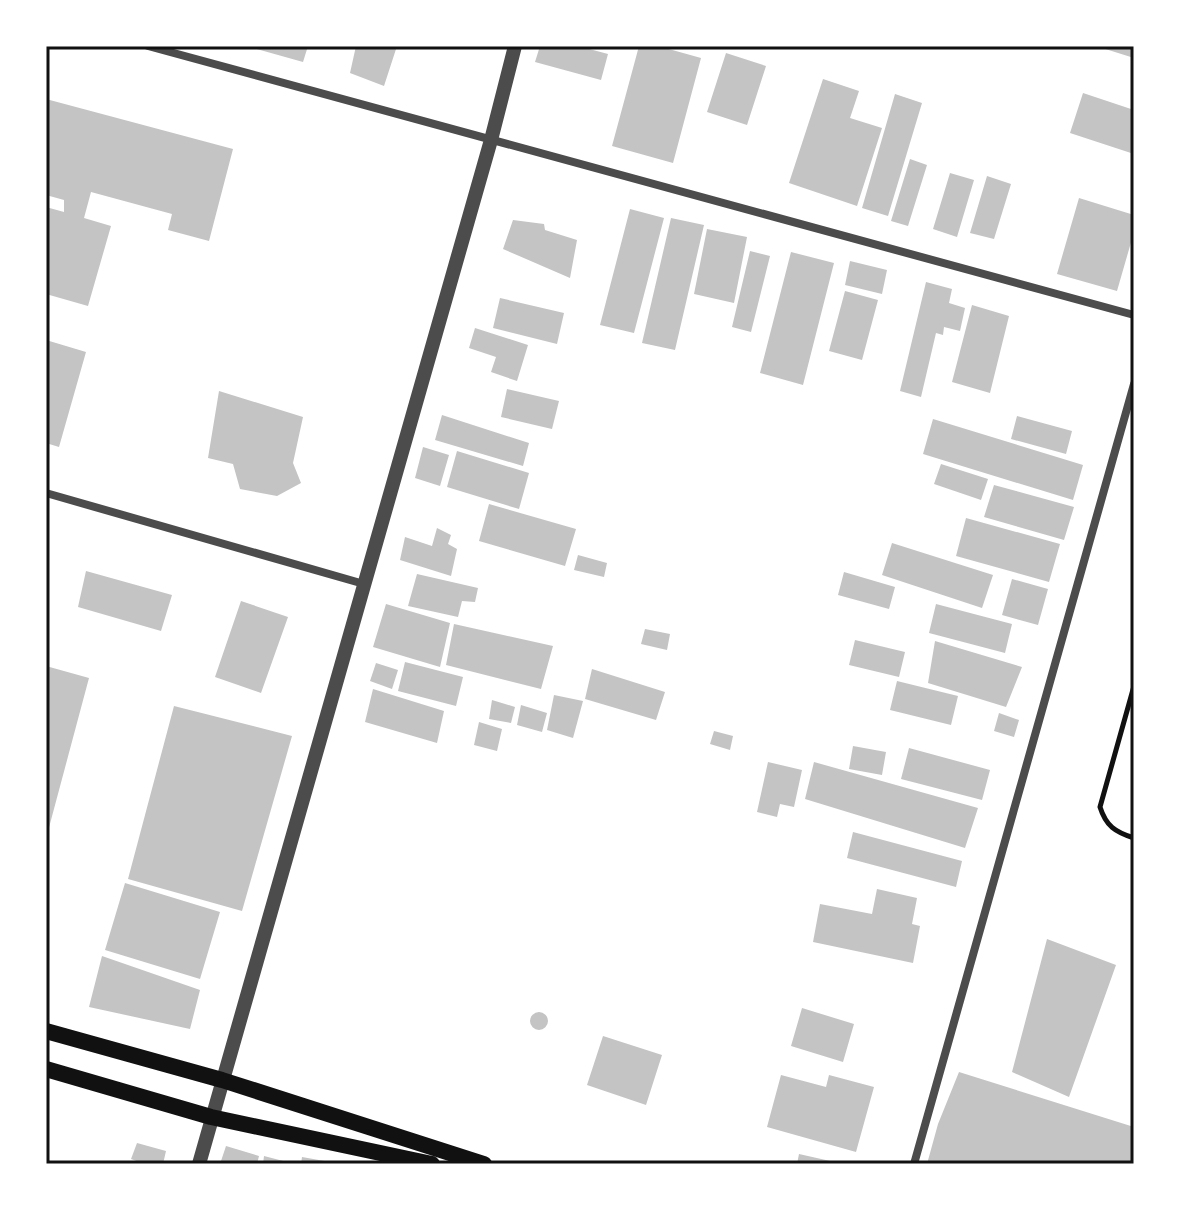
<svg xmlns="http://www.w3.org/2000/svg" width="1180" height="1210" font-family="'Noto Sans',sans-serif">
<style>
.building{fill:#c4c4c4}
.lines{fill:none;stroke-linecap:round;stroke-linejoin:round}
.path{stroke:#111;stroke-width:5}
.minor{stroke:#4c4c4c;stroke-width:8}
.tertiary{stroke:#4c4c4c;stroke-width:14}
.secondary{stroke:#111;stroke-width:16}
.neatline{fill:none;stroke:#111;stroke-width:3}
</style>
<rect width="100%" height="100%" fill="#fff"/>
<path class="building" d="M246 46H308L303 62Z
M356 46H397L384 86 350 73Z
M540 46H578L608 54 601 80 535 62Z
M639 46H658L701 58 673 163 612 146Z
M1099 46H1134V58L1099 47Z
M726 53 766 66 747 125 707 112Z
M823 79 859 91 850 118 882 128 857 206 789 183Z
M1083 93 1134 110V154L1070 133Z
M895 94 922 103 888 216 862 208Z
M46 99 233 149 209 241 168 230 172 214 91 192 84 218 111 226 88 306 46 294V207L64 212V200L46 195Z
M910 159 927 165 908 226 891 221Z
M950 173 974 180 957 237 933 229Z
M987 176 1011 184 994 239 970 233Z
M1079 198 1134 215V232L1117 291 1057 274Z
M630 209 664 218 634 333 600 325Z
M671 218 704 225 675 350 642 343Z
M513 220 544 224 545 230 577 240 570 278 503 249Z
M707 229 747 237 734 303 694 294Z
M750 251 770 256 751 332 732 327Z
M791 252 834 263 803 385 760 373Z
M850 261 887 270 882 294 845 285Z
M926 282 952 289 949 303 965 308 960 331 944 327 943 335 936 333 921 397 900 391Z
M845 291 878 300 862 360 829 351Z
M500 298 564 313 557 344 493 328Z
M972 305 1009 316 990 393 952 382Z
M475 328 528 345 517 381 491 372 496 357 469 348Z
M46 340 86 352 59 447 46 443Z
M507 389 559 401 552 429 501 417Z
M219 391 303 417 293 463 301 483 277 496 240 489 233 464 208 458Z
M442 415 529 443 523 466 435 440Z
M1017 416 1072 431 1066 454 1011 439Z
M933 419 1083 465 1073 500 923 454Z
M423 447 449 455 440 486 415 478Z
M457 451 529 473 519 509 447 487Z
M941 464 988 479 981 500 934 484Z
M994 485 1074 507 1064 540 984 517Z
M489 504 576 529 565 566 479 541Z
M966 518 1060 544 1049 582 956 556Z
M437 528 451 535 448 544 457 549 451 576 400 560 405 537 432 546Z
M892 543 993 575 982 608 882 575Z
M578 555 607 563 604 577 574 570Z
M86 571 172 595 161 631 78 607Z
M844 572 895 587 889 609 838 595Z
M417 574 478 588 475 602 462 601 458 617 408 606Z
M1012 579 1048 589 1038 625 1002 615Z
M241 601 288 617 261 693 215 677Z
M386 604 450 623 440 667 373 647Z
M936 604 1012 624 1005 653 929 633Z
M454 624 553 646 541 689 446 665Z
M645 629 670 634 667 650 641 644Z
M855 640 905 652 899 677 849 665Z
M935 641 1022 667 1006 707 928 683Z
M405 662 463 677 456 706 398 691Z
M376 663 398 670 392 689 370 681Z
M46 666 89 678 47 835H46Z
M592 669 665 692 656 720 585 699Z
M897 681 958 696 951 725 890 710Z
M373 689 444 711 437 743 365 722Z
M554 695 583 701 573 738 547 730Z
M492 700 515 707 511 723 489 719Z
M521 705 547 713 542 732 517 725Z
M174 706 292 736 242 911 128 879Z
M999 713 1019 720 1014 737 994 731Z
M479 722 502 729 497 751 474 745Z
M714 731 733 736 730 750 710 744Z
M853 746 886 752 882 775 849 769Z
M909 748 990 770 982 800 901 779Z
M768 762 802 770 794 807 780 804 777 817 757 812Z
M814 762 978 808 965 848 805 799Z
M853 832 962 861 956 887 847 858Z
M125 883 220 912 200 979 105 950Z
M877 889 917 898 912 924 920 926 913 963 813 942 820 904 872 914Z
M1047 939 1116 965 1069 1097 1012 1072Z
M102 956 200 990 190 1029 89 1007Z
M802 1008 854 1024 843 1062 791 1046Z
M530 1021a9 9 0 1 1 18 0a9 9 0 1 1-18 0Z
M603 1036 662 1055 646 1105 587 1085Z
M959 1072 1134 1127V1164H927L938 1124Z
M781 1075 826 1087 829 1075 874 1087 856 1152 767 1127Z
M137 1143 166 1151 163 1164H145L131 1159Z
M226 1146 259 1156 257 1164H230L221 1161Z
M799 1154 839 1163 838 1164H797Z
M264 1156 291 1163 290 1164H263Z
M302 1157 330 1162V1164H301Z"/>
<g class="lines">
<path class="path" d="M1134 686 1100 807C1106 826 1115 832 1134 838"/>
<path class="minor" d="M148 46 1134 315
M46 493 364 584
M914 1164 1134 384"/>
<path class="tertiary" d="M199 1164 491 140 515 46"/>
<path class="secondary" d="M46 1031 222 1080 484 1164
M46 1069 211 1117 432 1164"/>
</g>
<rect width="1180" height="1210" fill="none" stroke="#ffffff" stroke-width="96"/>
<rect x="48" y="48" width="1084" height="1114" class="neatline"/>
</svg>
